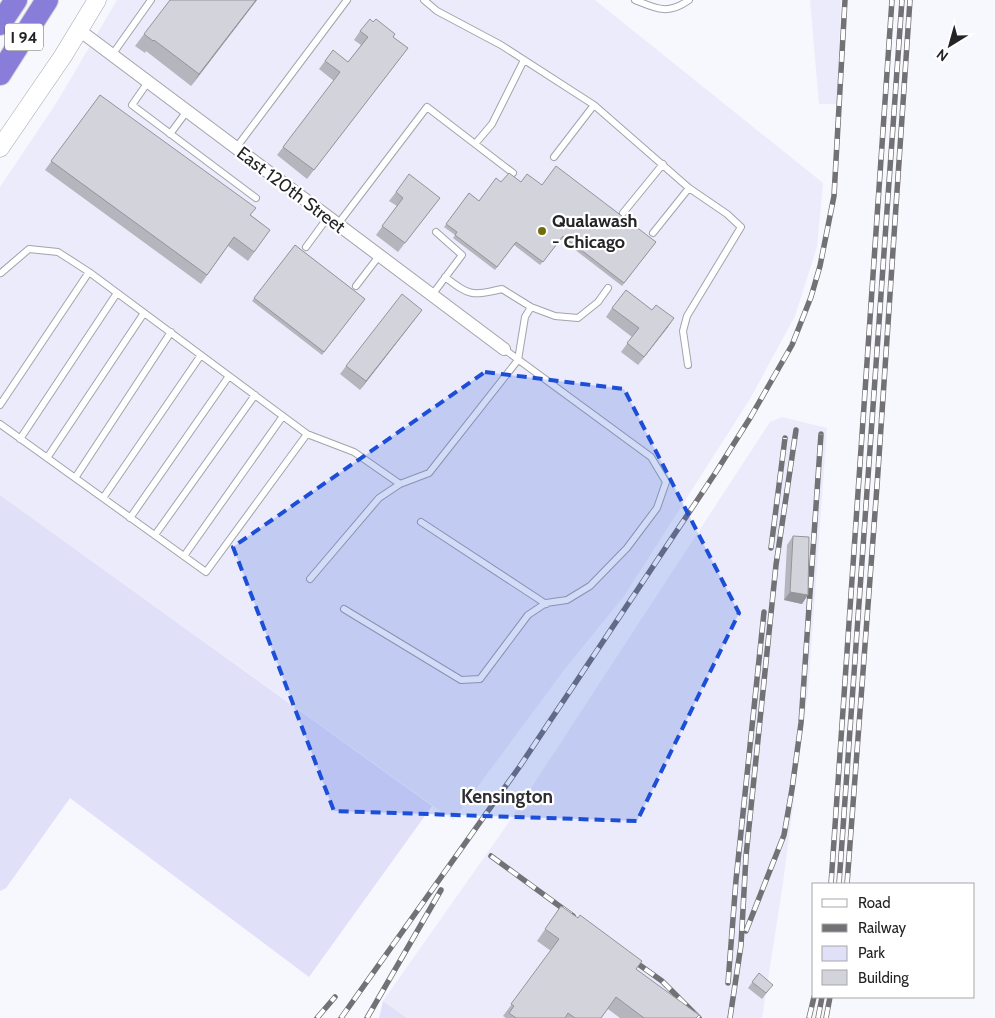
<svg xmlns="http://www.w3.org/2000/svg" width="995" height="1018" font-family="Cabin,sans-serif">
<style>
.built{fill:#ebebfb}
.green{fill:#e1e0f9}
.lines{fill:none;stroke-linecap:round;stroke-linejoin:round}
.lane-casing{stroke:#a3a3ab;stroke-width:8}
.street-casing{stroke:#a3a3ab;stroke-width:14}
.secondary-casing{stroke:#a3a3ab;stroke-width:19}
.highway-casing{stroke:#d3d3d4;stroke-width:24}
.lane{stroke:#fff;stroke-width:6}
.street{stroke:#fff;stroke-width:12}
.secondary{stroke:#fff;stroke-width:18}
.highway{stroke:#887dd8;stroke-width:22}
.rail-casing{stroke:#727276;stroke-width:5.5}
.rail{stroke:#fff;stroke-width:4;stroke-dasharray:11;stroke-linecap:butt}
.wall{fill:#b5b5bd}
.shaded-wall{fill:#94949a}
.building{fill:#d3d3dc;stroke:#94949a}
.marked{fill:#1d4ed8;fill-opacity:0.2;stroke:#1d4ed8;stroke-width:4;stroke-dasharray:10 6;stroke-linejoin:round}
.poi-dot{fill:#706d0c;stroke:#fff;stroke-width:2}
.labels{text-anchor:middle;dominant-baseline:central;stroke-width:4.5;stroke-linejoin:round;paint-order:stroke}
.shield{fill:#fff;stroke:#666668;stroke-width:1}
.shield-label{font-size:16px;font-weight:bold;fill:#242427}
.street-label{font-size:18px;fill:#242427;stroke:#fff}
.poi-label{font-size:18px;font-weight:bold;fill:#242427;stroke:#fff;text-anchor:start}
.neighbourhood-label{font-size:19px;font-weight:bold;fill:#2d2d34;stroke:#fff}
</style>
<rect width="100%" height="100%" fill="#f7f7fe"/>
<path class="built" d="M117 0H595L823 183 817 247 795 316 750 399 624 596 564 670 453 820 0 495V187L57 102Z
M810 0H841L837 104H819Z
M782 417 827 428 808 691 783 883 762 1018H407L383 1001 507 825 770 422Z"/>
<path class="green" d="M0 495 432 806 309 977 70 798 6 888 0 891Z
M383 1001 407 1018H379Z"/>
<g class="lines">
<defs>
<path id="lane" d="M424 0 437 11 501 45 594 105 689 188 727 214 741 227 687 316 683 331 688 365
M635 0C657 9 668 15 689 0
M112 55 151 0
M148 82 132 105 256 198
M170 134 187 111
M475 144 492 124 524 60
M236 148 347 0
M554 157 594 105
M623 213 663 164
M338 224 427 107 513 173
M653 233 689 188
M306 247 328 217
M1 273 29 249 58 252 89 272 307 434 354 452 400 484
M445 277C470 296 471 296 502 289L531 307 555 316 578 318 598 302 608 288
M356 286 379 256
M432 295 462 255 436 232
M0 405 89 272
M0 424 206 572 307 434
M20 439 117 293
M47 458 144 313
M75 478 171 332
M103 498 201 355
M130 518 229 376
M421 522 546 604
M155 535 255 395
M184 556 283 416
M310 579 379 498 400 484 429 473 518 360 525 317 531 307
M344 609 461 680 480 679 528 615 546 603 567 600 590 586 627 548 657 508 666 482 651 457 504 349"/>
<path id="street" d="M79 30 504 349"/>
<path id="secondary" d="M0 148 63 56 97 0"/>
<path id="highway" d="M0 24 16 0
M0 74 47 0"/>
</defs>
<use href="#lane" class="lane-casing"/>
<use href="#street" class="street-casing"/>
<use href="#secondary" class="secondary-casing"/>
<use href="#highway" class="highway-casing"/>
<use href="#lane" class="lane"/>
<use href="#street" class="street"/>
<use href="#secondary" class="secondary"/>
<use href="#highway" class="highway"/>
<defs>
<path id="rail" d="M771 548 785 438
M491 856 573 916
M831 884 892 0
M839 884 902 0
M847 884 877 486 910 0
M746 931 784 835 792 789 801 723 821 434
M627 956 662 981 699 1018
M728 983 736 880 764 612
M317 1018 335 997
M341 1018 520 766 716 472 750 418 792 345 811 297 820 266 834 196 845 0
M367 1018 441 890
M730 1018 741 945 746 856 776 565 796 430
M809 1018 814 997
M818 1018 822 997
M826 1018 830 997"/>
</defs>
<use href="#rail" class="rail-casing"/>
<use href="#rail" class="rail"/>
</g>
<path class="wall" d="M257 0 191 86 146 51 145 53 135 46 144 34Z
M360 31 393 37 408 48 307 179 277 155 334 81 319 69 325 61 348 62 361 45 354 40Z
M100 95 251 215 270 230 248 261 228 246 201 284 45 170Z
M501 182 542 185 656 242 622 286 561 239 540 265 514 245 495 270 453 238 455 235 444 227 469 193 479 201Z
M396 192 433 206 398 252 376 235 397 206 389 201Z
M295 245 365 299 322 355 252 301Z
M612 308 668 327 638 365 621 352 632 337 606 317Z
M416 318 360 390 340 374 346 366Z
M793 536 802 604 784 600 787 545Z
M561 906 636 969 696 1018H620L608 1009 601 1018H506L503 1016 551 951 537 941Z
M759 973 769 990 762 999 748 988Z"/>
<path class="shaded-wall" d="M256 0H257L191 86 199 74Z
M440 198 433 206 398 252Z
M422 310 416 318 360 390 366 381Z
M674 318 668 327 638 365 644 357Z
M790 592 808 595 802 604 784 600Z"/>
<path class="building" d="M170 0H256L199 74 154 40 153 41 144 34Z
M370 19 373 22 376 19 395 34 393 37 408 48 314 170 283 147 340 72 325 61 333 50 348 62 368 37 360 31Z
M100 95 256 208 250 215 270 230 254 252 234 237 207 275 51 161Z
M556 166 656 242 624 283 563 236 543 262 516 242 497 267 455 235 457 232 446 224 469 193 479 201 496 178 501 182 509 173 521 182 527 174 542 185Z
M409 174 440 198 405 243 382 226 403 198 396 192Z
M295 245 365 299 324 352 254 298Z
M626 290 652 310 656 305 674 318 644 357 627 343 639 328 612 308Z
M402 294 422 310 366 381 346 366Z
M793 536 809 537 808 595 790 592Z
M561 906 578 918 580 915 642 961 636 969 699 1015 696 1018H644L616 997 601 1018H575L568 1013 565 1018H516L509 1013 514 1006 511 1004 559 939 545 929Z
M759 973 773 985 766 993 752 982Z"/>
<path class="marked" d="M485 372 624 389 739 613 637 821 334 811 233 547Z"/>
<circle class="poi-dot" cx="542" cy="231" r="5"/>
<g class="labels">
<rect class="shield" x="5" y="23.5" width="38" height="27" rx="4"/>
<g class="shield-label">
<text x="24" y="37">I 94</text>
</g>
<g class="street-label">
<text transform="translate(291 190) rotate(37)">East 120th Street</text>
</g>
<g class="poi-label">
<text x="552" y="221">Qualawash<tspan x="552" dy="21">- Chicago</tspan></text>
</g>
<g class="neighbourhood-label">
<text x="507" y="796">Kensington</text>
</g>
</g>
<rect x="812" y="883" width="162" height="115" fill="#ffffff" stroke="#a7a7a9"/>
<rect x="822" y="899" width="25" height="8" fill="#ffffff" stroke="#a7a7a9"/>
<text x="858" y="908" font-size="15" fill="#242427">Road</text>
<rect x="822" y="924" width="25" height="8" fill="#727276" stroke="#a7a7a9"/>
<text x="858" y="933" font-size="15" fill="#242427">Railway</text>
<rect x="822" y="946" width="25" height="15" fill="#e1e0f9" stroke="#a7a7a9"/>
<text x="858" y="958" font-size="15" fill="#242427">Park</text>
<rect x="822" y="970" width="25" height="15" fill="#d3d3dc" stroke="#a7a7a9"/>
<text x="858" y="983" font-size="15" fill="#242427">Building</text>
<g transform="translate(950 45) rotate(217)" stroke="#ffffff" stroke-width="4" paint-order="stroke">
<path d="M0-4L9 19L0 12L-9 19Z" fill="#242427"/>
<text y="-8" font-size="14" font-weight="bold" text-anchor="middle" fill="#242427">N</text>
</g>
</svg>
